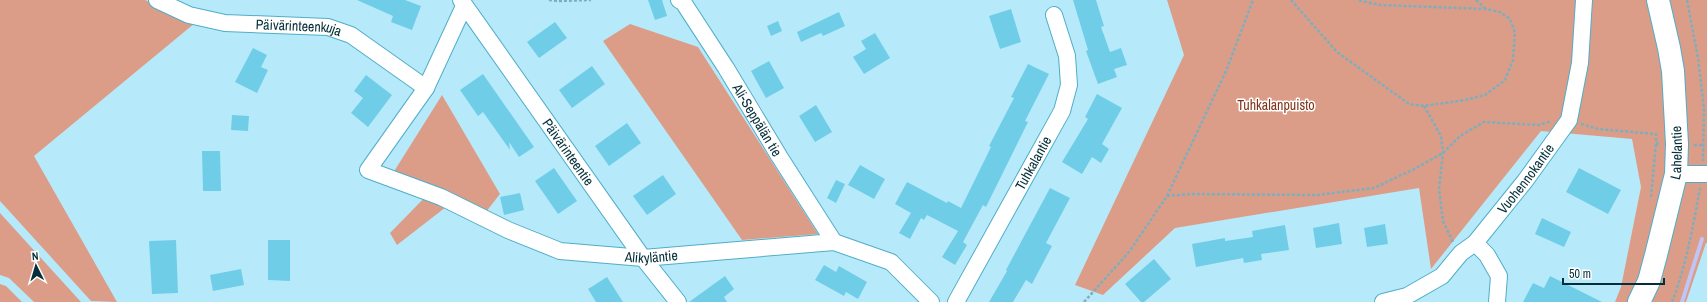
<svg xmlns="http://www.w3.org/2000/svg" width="1707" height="302" font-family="'Archivo Narrow',sans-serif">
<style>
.green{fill:#dc9d88}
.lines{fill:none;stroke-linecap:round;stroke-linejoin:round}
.stream{stroke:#bfc5f4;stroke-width:4}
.building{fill:#70cde8}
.minor-casing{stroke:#50adc8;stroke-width:18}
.secondary-casing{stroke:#50adc8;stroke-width:24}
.path{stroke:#7daebd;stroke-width:2.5;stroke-dasharray:3 2;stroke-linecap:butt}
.minor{stroke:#fff;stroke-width:16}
.secondary{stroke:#fff;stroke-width:22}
.labels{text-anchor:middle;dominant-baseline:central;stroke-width:3;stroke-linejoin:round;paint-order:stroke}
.street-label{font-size:14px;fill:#042e39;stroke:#fff}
.park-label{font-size:14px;fill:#7e3317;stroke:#fff}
</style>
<rect width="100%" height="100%" fill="#b6eafa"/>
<path class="green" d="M0 0H145L195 23 34 156 117 302 91 301 0 201Z
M1167 0H1707V243H1706L1686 302H1615L1621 287 1641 187 1632 139 1541 131 1431 269 1419 188 1175 228 1103 295 1075 285 1184 55Z
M630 24 698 47 818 234 742 240 603 41Z
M442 95 500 194 482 217 446 207 397 245 390 233 432 190 393 173Z
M0 213 81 302H34L9 278 0 275Z
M0 284 6 286 22 302H0Z"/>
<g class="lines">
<path class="stream" d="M1682 302 1702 239"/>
</g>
<path class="building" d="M357 0H405L421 6 412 30 391 22 393 16Z
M648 0H662L667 16 655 20Z
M1073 0H1096L1104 26 1101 27 1110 52 1121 48 1127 65 1114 69 1117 77 1098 84 1086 51 1088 50Z
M1011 9 1021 42 1000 49 989 16Z
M839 12 845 26 823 36 821 33 801 42 797 32Z
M778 21 782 31 771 36 767 26Z
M555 22 567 38 539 58 527 42Z
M875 33 890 58 864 74 853 57 866 49 861 41Z
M253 48 267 55 261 67 268 70 257 93 235 82Z
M769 61 784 88 766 98 751 71Z
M1028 64 1049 74 1025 121 1028 122 986 207 983 205 963 242 967 245 955 265 942 257 958 231 927 215 924 220 921 218 910 239 899 233 911 213 895 204 907 182 947 203 948 201 961 208 991 147 989 146 1014 98 1011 97Z
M592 66 605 84 572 108 559 90Z
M483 74 534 147 519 157 509 142 510 150 483 112 478 116 460 90Z
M366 75 392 95 368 127 351 113 363 98 354 91Z
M1097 94 1122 108 1102 144 1109 149 1101 163 1092 157 1082 174 1062 162 1088 119 1085 117Z
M816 105 832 132 815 142 799 116Z
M232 115 249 116 248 131 231 130Z
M627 123 641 143 609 166 595 146Z
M202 151H220L221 191H203Z
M860 165 885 179 874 199 848 185Z
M554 168 577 201 558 214 535 181Z
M1579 168 1621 190 1608 214 1566 192Z
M663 175 676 194 647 215 633 196Z
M836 180 845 184 836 203 827 198Z
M1050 188 1070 198 1046 243 1052 246 1032 284 1026 280 1013 302H989L1007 271 1006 270Z
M520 193 524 210 504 215 500 197Z
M1542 218 1571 232 1564 247 1535 234Z
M1339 223 1342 244 1316 248 1313 228Z
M1385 224 1388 244 1367 247 1364 228Z
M1285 225 1289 250 1261 254 1262 260 1244 263 1243 258 1196 267 1192 244 1225 238V241L1253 237 1252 231Z
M176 240 178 293 152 294 149 241Z
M268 240H290V281L268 280Z
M1154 259 1171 279 1144 302H1141L1125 284Z
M824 265 836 272 839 266 867 282 858 299 846 292 844 296 815 280Z
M241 269 244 285 213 291 210 275Z
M725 276 734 289 724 297 727 302H689Z
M1550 276 1602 302H1523L1533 283 1544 288Z
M607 277 623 302H596L588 289Z"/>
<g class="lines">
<defs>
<g id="minor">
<path id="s1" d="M157 0 189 15 225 23 328 27 351 35 426 88"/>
<path id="s2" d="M461 0 643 258 678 302"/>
<path id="s3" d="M679 0 683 2 726 68 779 156 834 242"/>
<path id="s4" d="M464 6 426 88 368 170 441 197 508 230 560 251 643 258 834 242 891 262 931 302"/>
<path d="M1676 174H1707"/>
<path d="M1475 243 1487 255 1499 276 1497 302"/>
<path id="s5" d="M956 302 1062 111 1069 85 1067 56 1054 15"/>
<path id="s6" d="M1383 302 1407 296 1442 276 1461 253 1475 243 1525 181 1569 120 1580 63 1584 0"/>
</g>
<g id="secondary">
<path id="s7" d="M1639 302 1649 281 1656 255 1676 174 1677 144 1673 71 1669 48 1658 0"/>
</g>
</defs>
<use href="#minor" class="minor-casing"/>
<use href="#secondary" class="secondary-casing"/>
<path class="path" d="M549 0 558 1 591 0
M1291 0 1337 52 1409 104 1424 106 1465 100 1485 95 1505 80 1513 60 1515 33 1510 19 1500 12 1486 9 1380 5 1357 0
M1476 0 1486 9
M1687 0 1698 58 1704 109 1703 161
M1424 106 1441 136 1443 153 1439 189 1443 221 1453 242
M1581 124 1598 129 1656 134V143L1659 144
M1694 145H1704
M1167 196 1190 194 1317 195 1374 188 1414 169 1443 153 1460 136 1484 122 1539 125 1551 121
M1651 197 1656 143
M1084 302 1129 252 1167 196 1226 71 1253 0
M1672 302C1686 266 1693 227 1700 188"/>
<use href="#minor" class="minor"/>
<use href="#secondary" class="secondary"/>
</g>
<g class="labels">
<g class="street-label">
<text stroke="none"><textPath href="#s1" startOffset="146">Päivärinteenkuja</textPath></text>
<text stroke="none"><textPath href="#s3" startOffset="144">Ali-Seppälän tie</textPath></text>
<text stroke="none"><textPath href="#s2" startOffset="186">Päivärinteentie</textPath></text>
<text stroke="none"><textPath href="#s7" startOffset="155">Lahelantie</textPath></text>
<text stroke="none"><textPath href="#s5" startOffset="159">Tuhkalantie</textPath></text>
<text stroke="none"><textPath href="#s6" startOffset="194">Vuohennokantie</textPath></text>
<text stroke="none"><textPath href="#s4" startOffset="491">Alikyläntie</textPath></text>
</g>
<g class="park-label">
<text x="1276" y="105">Tuhkalanpuisto</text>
</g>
</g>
<g transform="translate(36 266) rotate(355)" stroke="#ffffff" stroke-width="3" paint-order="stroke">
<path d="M0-3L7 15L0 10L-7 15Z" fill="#042e39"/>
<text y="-6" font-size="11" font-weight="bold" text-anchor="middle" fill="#042e39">N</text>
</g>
<path d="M1563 278v6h101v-6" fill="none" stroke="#042e39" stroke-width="2"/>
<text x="1569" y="278" font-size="12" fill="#042e39" stroke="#ffffff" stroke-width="3" paint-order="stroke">50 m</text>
</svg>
